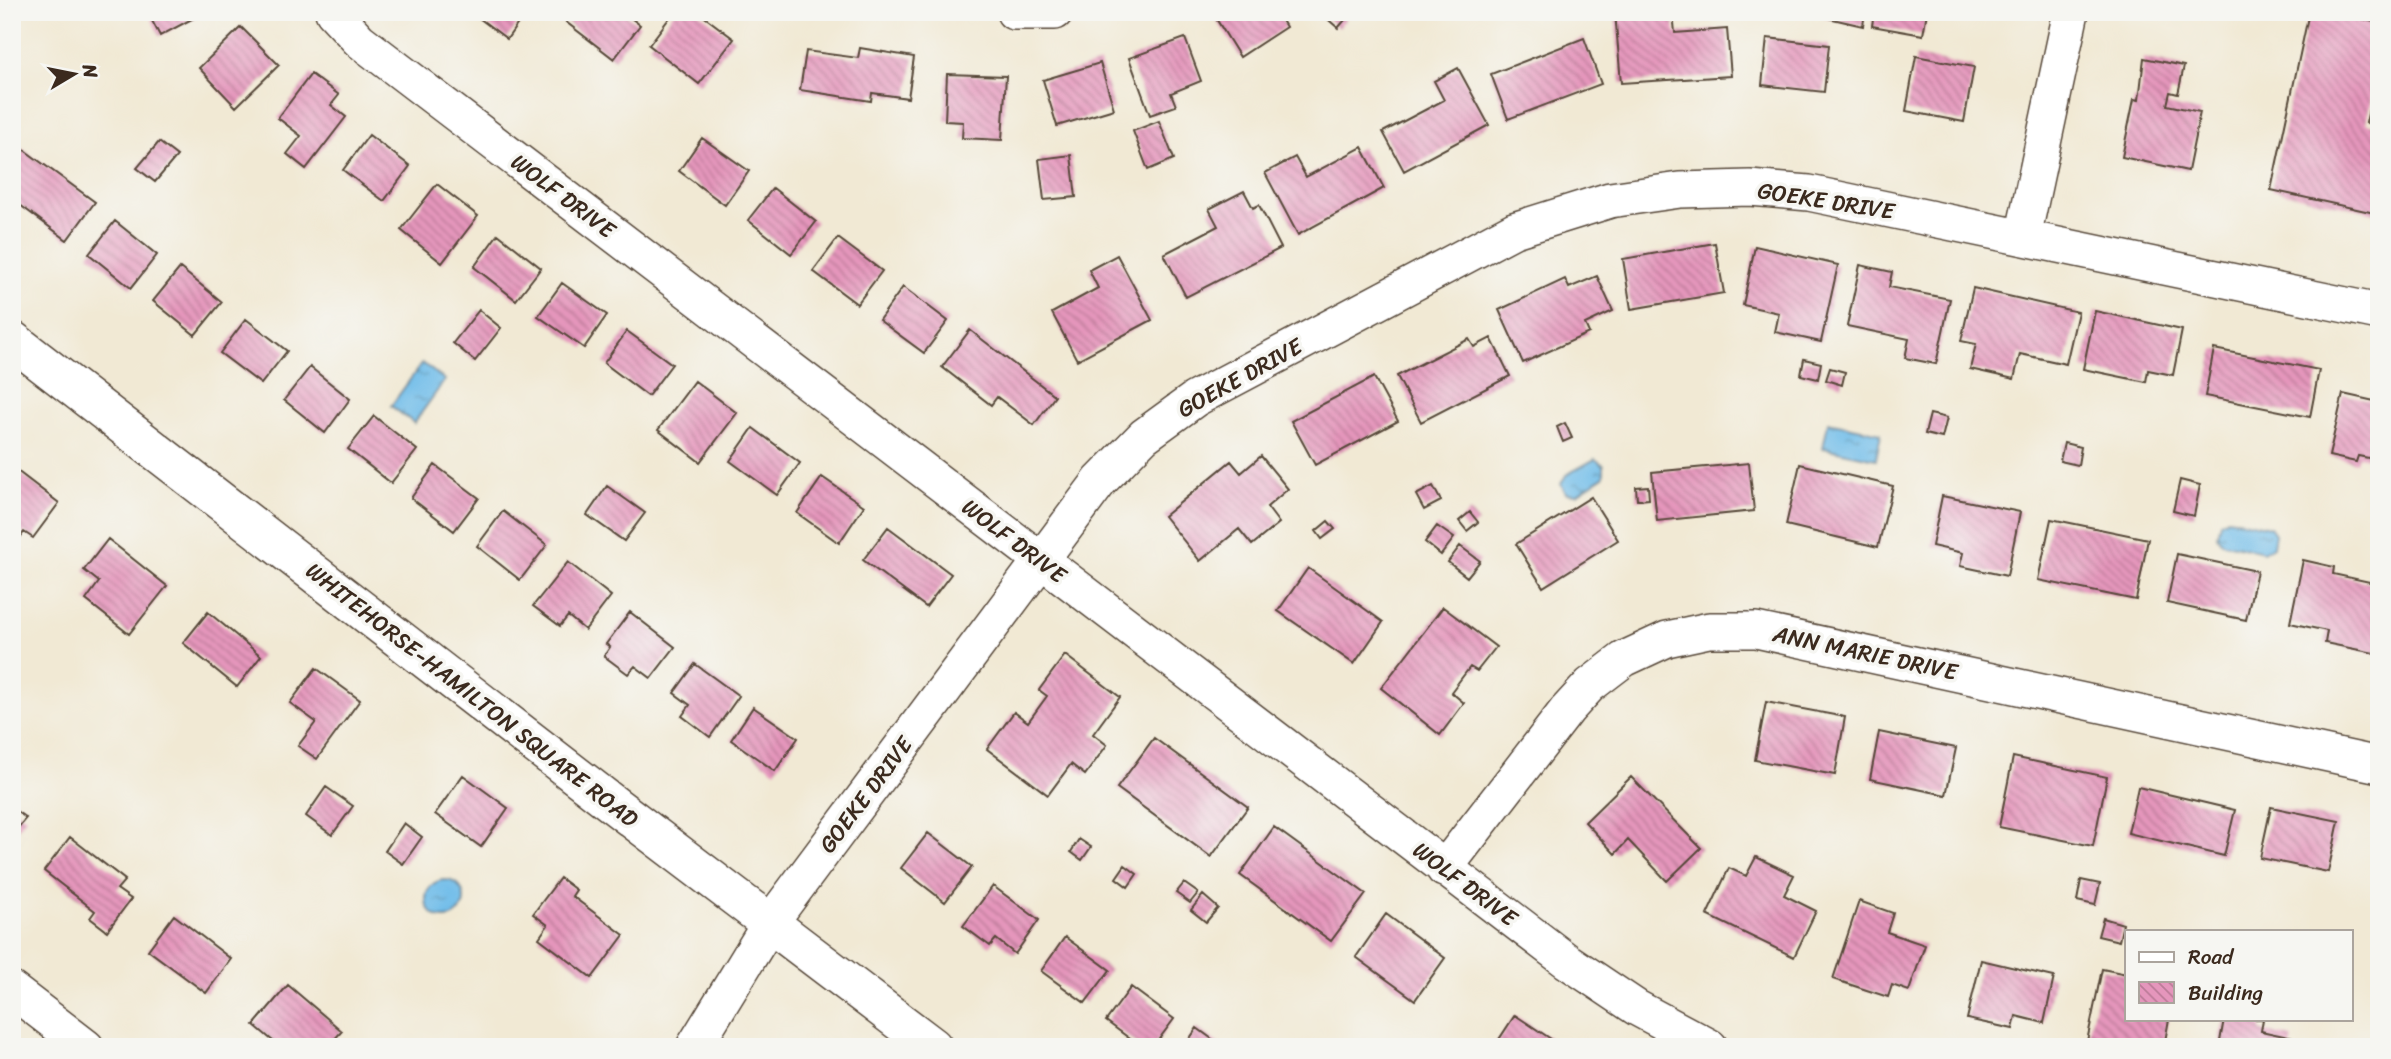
<svg xmlns="http://www.w3.org/2000/svg" width="2391" height="1059" font-family="Sriracha,sans-serif">
<style>
.water{fill:url(#water-ripples);stroke:#547384;stroke-width:2}
.building{fill:url(#building-back-hatch)}
.lines{fill:none;stroke-linecap:round;stroke-linejoin:round}
.minor-casing{stroke:#564739;stroke-width:38}
.tertiary-casing{stroke:#564739;stroke-width:41}
.minor{stroke:#fff;stroke-width:35}
.tertiary{stroke:#fff;stroke-width:38}
.labels{text-anchor:middle;dominant-baseline:central;stroke-width:7;stroke-linejoin:round;paint-order:stroke}
.street-label{font-size:23px;fill:#3b2a1e;stroke:#f6f6f2}
</style>
<defs>
<pattern id="water-ripples" width="26" height="14" patternUnits="userSpaceOnUse" patternTransform="scale(1.75)"><rect width="26" height="14" fill="#6ebce9"/><path d="M2 4q2-2 4 0t4 0M15 11q2-2 4 0t4 0" fill="none" stroke="#5c99bc"/></pattern>
<pattern id="building-back-hatch" width="6" height="6" patternUnits="userSpaceOnUse" patternTransform="scale(1.75)"><rect width="6" height="6" fill="#e596bc"/><path d="M-1 5l2 2M0 0l6 6M5-1l2 2" fill="none" stroke="#bb7b98"/></pattern>
</defs>
<rect width="100%" height="100%" fill="#f6f6f2"/>
<filter id="ink" filterUnits="userSpaceOnUse"><feTurbulence type="fractalNoise" baseFrequency=".0143" numOctaves="2"/><feDisplacementMap in="SourceGraphic" scale="14" xChannelSelector="R" yChannelSelector="G"/><feConvolveMatrix kernelMatrix="1 2 1 2 8 2 1 2 1" color-interpolation-filters="sRGB"/></filter>
<filter id="wash" filterUnits="userSpaceOnUse"><feTurbulence type="fractalNoise" baseFrequency=".00686" numOctaves="4" result="noise"/><feDisplacementMap in="SourceGraphic" scale="28" xChannelSelector="R" yChannelSelector="G"/><feGaussianBlur stdDeviation="1.57" result="paint"/><feColorMatrix in="noise" values="0 0 0 0 0 0 0 0 0 0 0 0 0 0 0 0 0 1.4 0 .05"/><feComposite in="paint" operator="in"/></filter>
<g filter="url(#wash)">
<rect width="100%" height="100%" fill="#f1e9d4"/>
<path class="water" d="M422 363 445 380 414 423 391 406Z
M1828 422 1881 433 1876 459 1823 448Z
M1595 459 1604 465V476L1577 494 1566 493 1561 484 1566 475Z
M2228 518 2270 527 2275 534 2273 546 2263 552 2221 542 2217 535 2220 522Z
M426 899a19 19 0 1 1 38 0a19 19 0 1 1-38 0Z"/>
<g id="blocks">
<path class="building" d="M154 12H205L160 36 149 15Z
M471 12H526L507 39Z
M574 12H623L640 25 614 59 566 22Z
M674 12H698L734 39 699 84 649 45Z
M1223 12H1277L1286 27 1240 57 1215 17Z
M1312 12H1352L1338 28 1323 15 1320 19Z
M1615 12H1673L1675 33 1727 29 1731 76 1621 83Z
M1825 12H1865L1863 26 1824 17Z
M1874 12H1927L1923 35 1872 26Z
M2309 12H2329L2379 23V63L2366 123 2379 126V214L2271 190Z
M241 27 279 65 236 107 199 68Z
M1185 38 1201 81 1171 93 1176 106 1150 115 1129 58Z
M1584 38 1601 84 1508 119 1491 74Z
M1767 38 1829 45 1824 92 1762 85Z
M860 48 914 57 908 98 872 93 871 101 800 90 806 51 858 58Z
M1916 56 1974 67 1964 122 1906 111Z
M2144 58 2184 66 2178 94 2170 92 2167 105 2200 112 2188 171 2122 157 2134 99 2139 100Z
M1100 63 1114 109 1057 126 1043 80Z
M1458 68 1489 125 1404 171 1383 132 1444 100 1434 81Z
M311 74 339 95 331 105 346 117 306 169 287 154 301 136 278 118Z
M947 74 1006 76 1002 140 962 138 963 122 945 121Z
M1159 121 1174 159 1148 170 1133 131Z
M369 135 410 166 384 201 343 170Z
M702 138 749 171 725 205 679 171Z
M12 141 95 202 67 240 12 199Z
M159 142 177 156 155 182 137 168Z
M1362 147 1384 188 1298 235 1265 173 1295 157 1306 177Z
M1071 155 1076 197 1044 200 1039 159Z
M437 184 478 216 442 263 401 230Z
M773 188 816 222 791 254 748 220Z
M1244 191 1253 208 1259 205 1281 248 1186 297 1164 254 1218 226 1209 209Z
M115 221 157 255 131 288 89 254Z
M498 234 541 268 516 300 474 267Z
M838 238 882 271 857 304 813 271Z
M1715 243 1724 293 1631 309 1623 259Z
M1755 246 1838 265 1821 342 1775 332 1779 313 1743 305Z
M1117 255 1152 320 1077 360 1052 313 1098 288 1089 270Z
M1860 265 1892 272 1889 287 1950 299 1936 364 1905 358 1909 339 1847 326Z
M180 268 222 302 195 335 153 301Z
M1597 276 1613 311 1585 324 1589 333 1523 363 1499 310 1565 279 1569 288Z
M562 283 607 315 584 348 538 316Z
M903 287 948 321 924 353 879 320Z
M1973 288 2078 312 2066 364 2020 354 2014 379 1970 369 1976 344 1961 341Z
M479 310 501 328 475 361 453 343Z
M2095 311 2182 330 2173 375 2148 370 2146 382 2083 369Z
M246 319 287 351 261 384 220 353Z
M970 330 1055 396 1034 425 997 397 991 405 942 367Z
M627 331 672 364 648 396 604 363Z
M1491 338 1510 376 1421 422 1397 376 1469 339 1474 347Z
M2214 349 2319 370 2310 417 2205 396Z
M1804 359 1821 363 1818 379 1801 375Z
M310 367 350 399 325 433 284 400Z
M1830 368 1845 372 1842 385 1826 380Z
M1374 377 1398 421 1315 465 1291 421Z
M695 381 737 413 700 462 658 430Z
M2343 394 2379 402V460L2358 456 2356 462 2329 456Z
M1930 414 1947 418 1942 438 1925 434Z
M374 416 417 450 391 483 348 449Z
M1565 423 1572 438 1563 442 1557 427Z
M753 428 800 463 777 495 730 461Z
M2064 443 2081 447 2078 465 2060 461Z
M1261 456 1288 489 1267 507 1279 523 1252 545 1239 529 1200 561 1164 516 1231 461 1241 473Z
M1749 463 1754 511 1657 521 1652 472Z
M1800 464 1893 486 1878 547 1786 525Z
M435 465 479 498 454 531 411 498Z
M12 467 59 503 33 538 24 532 17 542 12 538Z
M822 477 864 506 839 543 797 513Z
M2180 480 2200 485 2194 516 2173 511Z
M607 486 645 513 624 541 587 515Z
M1433 486 1441 501 1424 510 1416 495Z
M1648 486 1649 499 1637 500 1636 487Z
M1942 496 2020 512 2007 576 1960 566 1963 553 1932 546Z
M1591 497 1618 540 1543 587 1516 544Z
M503 511 547 545 520 580 477 546Z
M1470 512 1478 522 1467 531 1459 521Z
M2051 519 2148 539 2136 600 2038 580Z
M1328 521 1335 529 1322 539 1316 531Z
M1437 526 1454 538 1441 555 1425 542Z
M888 527 951 574 926 607 863 560Z
M108 539 167 586 129 634 86 600 99 582 84 570Z
M1460 546 1480 561 1467 577 1448 562Z
M2177 554 2257 571 2246 620 2167 603Z
M2303 560 2334 567 2333 574 2379 584V654L2325 643 2327 631 2290 623Z
M568 562 611 596 585 630 568 616 560 626 533 606Z
M1308 568 1383 622 1354 664 1278 611Z
M1443 607 1496 647 1477 671 1470 667 1451 692 1464 703 1440 735 1381 688Z
M208 612 261 656 237 687 183 643Z
M630 612 675 647 651 678 635 666 628 674 604 656 610 647 606 644Z
M1065 655 1120 697 1093 734 1107 745 1085 775 1071 764 1048 795 987 749 1014 712 1028 722 1047 696 1039 690Z
M695 664 739 696 710 737 682 716 690 705 674 693Z
M316 668 360 700 317 759 298 746 316 722 290 703Z
M1766 702 1845 717 1835 775 1755 760Z
M753 707 798 738 775 771 731 740Z
M1879 732 1956 748 1946 795 1870 779Z
M1154 738 1248 807 1211 857 1117 788Z
M2013 757 2107 777 2093 846 1999 827Z
M463 775 508 808 481 847 435 814Z
M1631 777 1701 848 1667 881 1628 840 1615 854 1585 822Z
M326 787 353 806 332 835 306 816Z
M2138 787 2235 810 2224 856 2128 833Z
M2271 807 2339 821 2328 872 2260 858Z
M12 808 26 818 12 835Z
M404 823 422 837 403 864 385 851Z
M1274 827 1366 894 1331 941 1240 875Z
M928 833 972 867 945 902 901 868Z
M70 837 125 880 117 889 131 899 107 931 90 918 95 911 44 871Z
M1079 839 1091 847 1082 860 1071 852Z
M1756 857 1794 875 1784 895 1816 911 1794 957 1707 915 1729 868 1746 876Z
M1125 865 1137 874 1128 887 1116 878Z
M560 878 576 890 572 896 624 935 592 978 539 938 548 925 533 914Z
M2081 880 2100 884 2095 905 2077 901Z
M1184 883 1198 893 1190 903 1176 893Z
M993 886 1039 920 1015 954 996 939 990 946 963 926Z
M1203 895 1218 908 1206 922 1191 910Z
M1859 901 1893 913 1887 932 1925 945 1909 991 1892 985 1888 997 1833 979Z
M1386 914 1445 958 1415 1000 1356 957Z
M174 915 231 959 206 993 148 950Z
M2103 918 2123 924 2119 941 2098 936Z
M1065 937 1110 970 1085 1003 1041 971Z
M1981 960 2054 977 2044 1023 2016 1016 2013 1029 1967 1019Z
M2102 969 2127 974V1019H2169L2164 1047 2086 1046Z
M288 985 342 1031 330 1044 334 1047H280L254 1025Z
M1131 987 1174 1019 1153 1047H1141L1106 1021Z
M1515 1015 1563 1047H1494Z
M2224 1019H2263L2261 1031 2293 1038 2291 1047H2219Z
M1197 1028 1223 1047H1184Z"/>
</g>
</g>
<g filter="url(#ink)">
<use href="#blocks" fill-opacity="0" stroke="#564739" stroke-width="2"/>
<g class="lines">
<defs>
<path id="minor" d="M333 12 359 40 1567 961 1637 1008 1710 1047
M1014 12H1055
M2023 237 2071 12
M1444 869 1567 710 1590 685 1624 659 1667 639 1709 630H1756L2379 765
M12 990 86 1047
M694 1047 770 923 1100 481 1144 436 1195 399 1514 230 1610 200 1680 190 1750 188 1809 193 2379 312"/>
<path id="tertiary" d="M12 340 614 805 933 1047"/>
</defs>
<use href="#minor" class="minor-casing"/>
<use href="#tertiary" class="tertiary-casing"/>
<use href="#minor" class="minor"/>
<use href="#tertiary" class="tertiary"/>
</g>
</g>
<g class="labels">
<g class="street-label">
<text transform="translate(563 196) rotate(37)">WOLF DRIVE</text>
<text transform="translate(1826 201) rotate(9)">GOEKE DRIVE</text>
<text transform="translate(1240 378) rotate(-29)">GOEKE DRIVE</text>
<text transform="translate(1014 541) rotate(37)">WOLF DRIVE</text>
<text transform="translate(1865 653) rotate(12)">ANN MARIE DRIVE</text>
<text transform="translate(472 695) rotate(38)">WHITEHORSE-HAMILTON SQUARE ROAD</text>
<text transform="translate(866 795) rotate(-53)">GOEKE DRIVE</text>
<text transform="translate(1465 884) rotate(37)">WOLF DRIVE</text>
</g>
</g>
<rect width="2391" height="1059" fill="none" stroke="#f6f6f2" stroke-width="42"/>
<rect x="2125" y="930" width="228" height="91" fill="#f6f6f2" stroke="#aba49d" stroke-width="2"/>
<rect x="2139" y="952" width="35" height="10" fill="#ffffff" stroke="#aba49d" stroke-width="2"/>
<text x="2188" y="964" font-size="21" fill="#3b2a1e">Road</text>
<rect x="2139" y="982" width="35" height="21" fill="url(#building-back-hatch)" stroke="#aba49d" stroke-width="2"/>
<text x="2188" y="1000" font-size="21" fill="#3b2a1e">Building</text>
<g transform="translate(74 74) rotate(80)" stroke="#f6f6f2" stroke-width="5" paint-order="stroke">
<path d="M0-5L12 26L0 18L-12 26Z" fill="#3b2a1e"/>
<text y="-10" font-size="19" font-weight="bold" text-anchor="middle" fill="#3b2a1e">N</text>
</g>
</svg>
